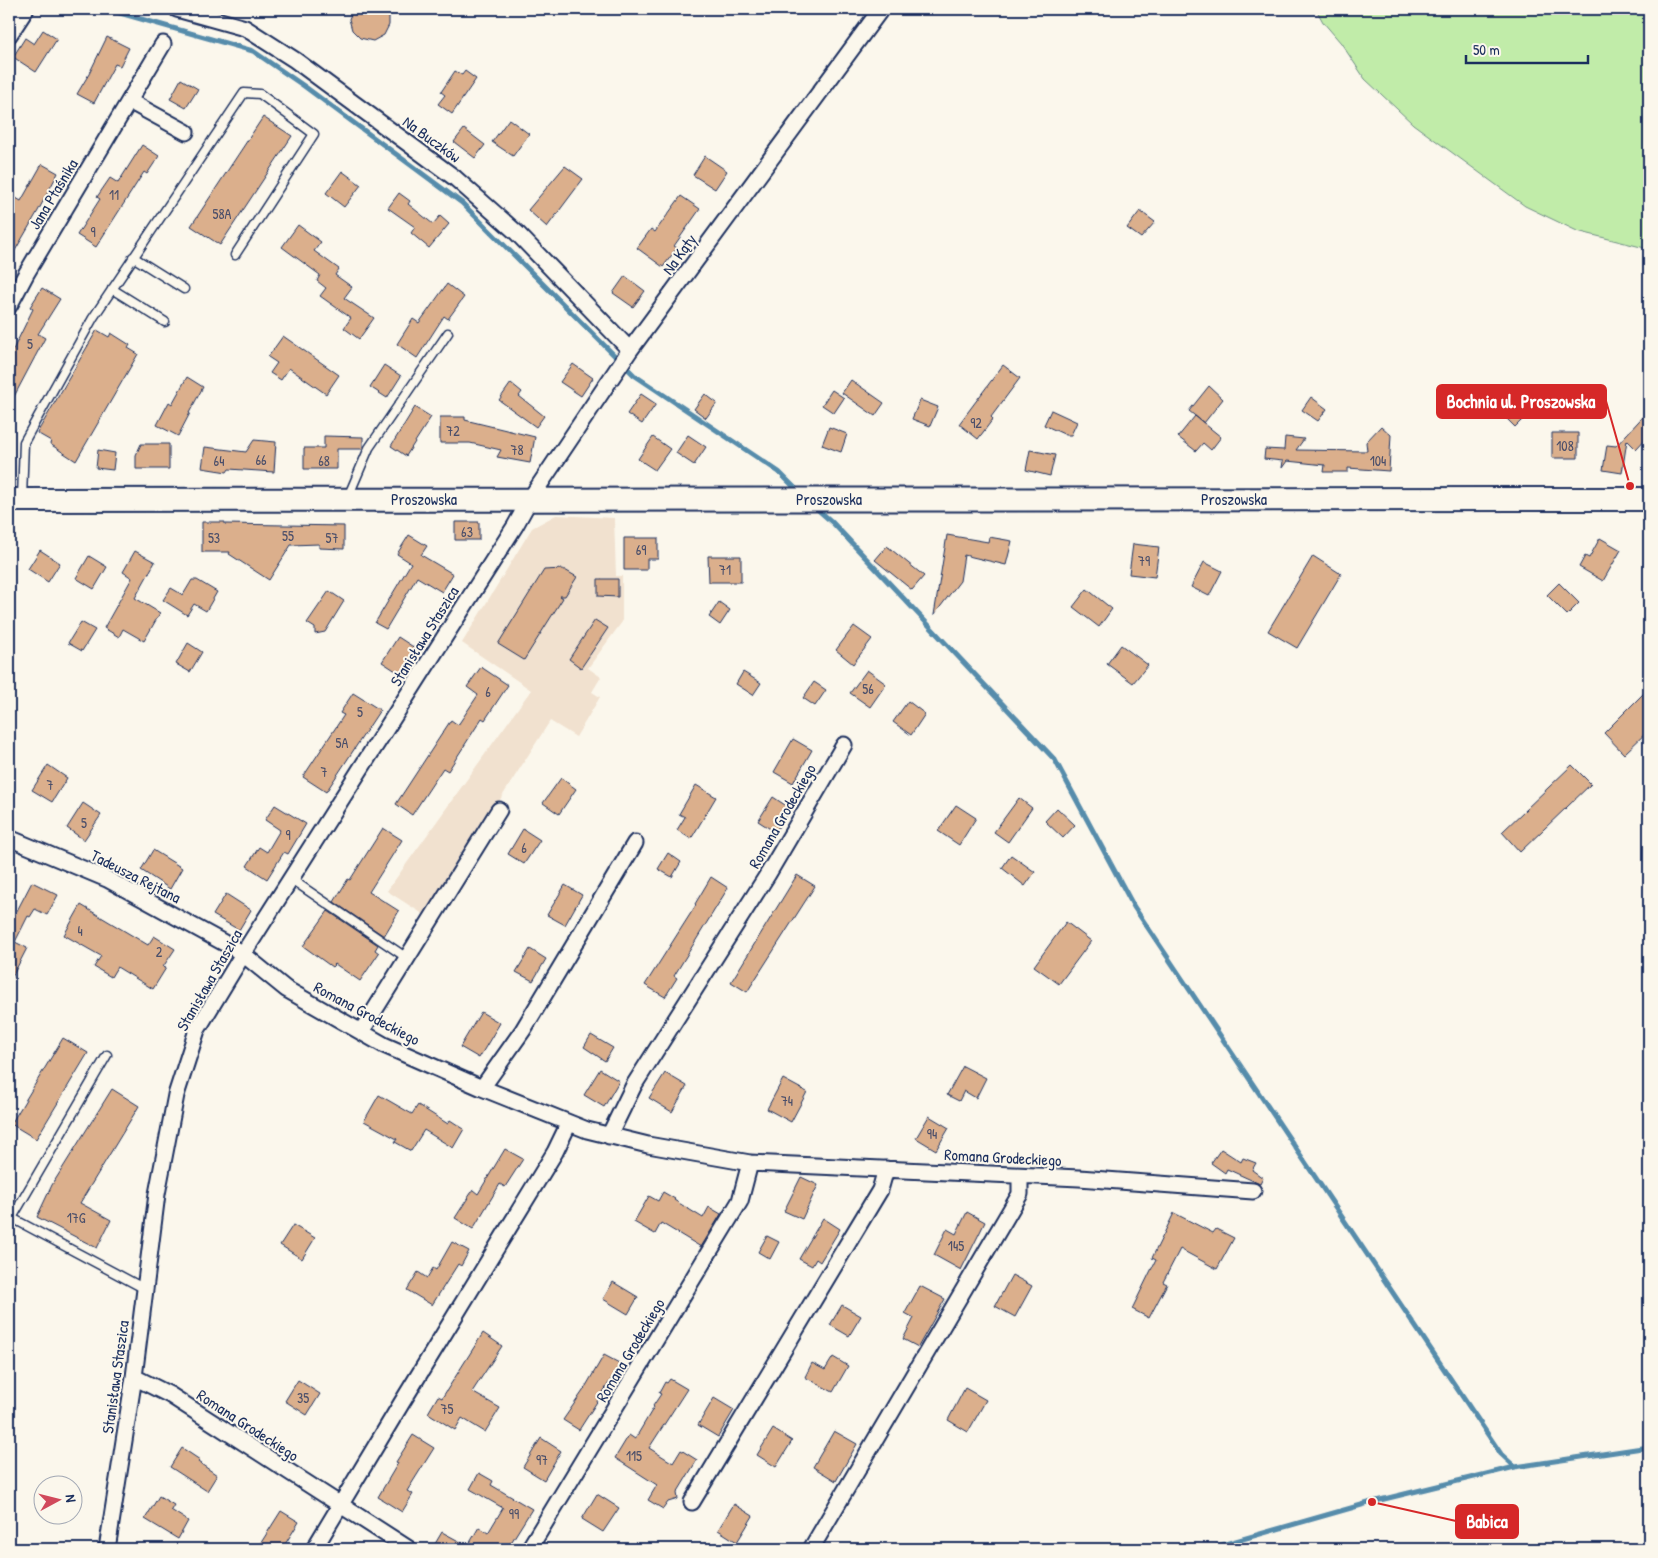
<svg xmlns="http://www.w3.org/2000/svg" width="1658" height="1558" font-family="'Patrick Hand',sans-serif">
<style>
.built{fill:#f1e1cf}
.green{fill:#c1eca9;stroke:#6e8e84}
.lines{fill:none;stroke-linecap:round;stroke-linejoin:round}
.stream{stroke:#578cab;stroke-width:5}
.building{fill:#dbaf8c;stroke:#1b2f5e}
.service-casing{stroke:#1b2f5e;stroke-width:11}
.minor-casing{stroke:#1b2f5e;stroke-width:19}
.secondary-casing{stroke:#1b2f5e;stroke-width:26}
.service{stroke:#fbf7ec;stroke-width:8}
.minor{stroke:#fbf7ec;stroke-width:15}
.secondary{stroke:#fbf7ec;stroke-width:22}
.labels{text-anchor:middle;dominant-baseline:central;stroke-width:4;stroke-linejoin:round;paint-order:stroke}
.number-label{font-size:14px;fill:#4b4f6a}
.street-label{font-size:16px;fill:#1b2f5e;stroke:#fbf7ec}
.leader{fill:none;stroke:#d62828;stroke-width:2}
.callout-dot{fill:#d62828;stroke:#fbf7ec;stroke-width:2}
.callout{fill:#d62828;stroke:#d62828;stroke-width:2}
.callout-label{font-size:18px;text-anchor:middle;font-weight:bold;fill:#fff}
</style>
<rect width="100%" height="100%" fill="#fbf7ec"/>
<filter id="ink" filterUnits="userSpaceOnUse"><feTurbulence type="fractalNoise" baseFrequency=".02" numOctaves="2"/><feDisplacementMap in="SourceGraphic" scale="10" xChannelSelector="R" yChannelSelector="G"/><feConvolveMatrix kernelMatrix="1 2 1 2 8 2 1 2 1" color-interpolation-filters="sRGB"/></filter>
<g filter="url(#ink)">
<path class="built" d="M556 515 614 518 616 576H622V622L588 668 601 677 592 692 600 697 576 737 550 721 426 916 387 891 531 690 462 643 532 528Z"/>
<path class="green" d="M1316 9H1649V249L1577 231 1525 206 1413 124 1365 79 1341 43 1323 22Z"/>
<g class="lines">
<path class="stream" d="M106 9 253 51 304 86 462 203 634 375 779 472 799 492
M816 508 832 522 1055 760 1134 907 1501 1454 1515 1467
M1208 1549 1372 1502 1515 1467 1649 1447"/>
</g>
<path class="building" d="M353 9H385L389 14V25L384 35 373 41 360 38 352 30 349 19Z
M43 30 57 39 36 72 13 57 25 38 34 44Z
M107 37 129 48 120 66 115 64 94 103 77 94 89 74Z
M455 71 462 75 465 71 476 79 452 114 438 104 445 95 441 92Z
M181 79 198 89 186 108 170 99Z
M263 117 292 136 220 245 191 226Z
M509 119 529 134 513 156 492 142Z
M464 129 485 145 475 158 454 142Z
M142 145 159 156 147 174 144 172 96 247 77 235 100 199 97 197 110 178 118 183Z
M705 156 727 171 715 189 693 175Z
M42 164 58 173 38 211 9 261V210L16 198 21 201Z
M565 166 583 179 547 227 528 210Z
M342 171 361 185 344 207 326 193Z
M399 193 410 201 408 204 433 224 440 216 449 224 429 248 411 233 415 227 388 208Z
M681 196 700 209 674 246 677 248 663 267 637 248 651 229 655 232Z
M1140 211 1155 222 1141 238 1127 228Z
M298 225 321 242 314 251 339 269 335 275 352 287 344 298 374 318 359 339 344 328 351 318 320 296 326 288 317 281 320 275 282 247Z
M625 276 645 291 633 307 613 293Z
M447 284 464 297 448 319 444 316 417 358 397 344 413 319 419 323Z
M42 288 60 299 38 334 45 338 9 406V358L33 309 30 307Z
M97 330 109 337 111 333 130 345 128 348 138 354 76 461 50 444 51 441 37 433Z
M283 336 339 375 326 394 289 368 281 380 270 373 277 363 268 357Z
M573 364 593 378 581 396 560 382Z
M384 365 401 376 387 398 370 387Z
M1003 365 1020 378 991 417 993 419 978 439 959 424Z
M187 377 203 387 189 413H190L178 436 157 425 169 402 172 404Z
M851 380 884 403 875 416 842 393Z
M511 383 522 392 519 396 544 416 536 427 499 400Z
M1209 386 1223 399 1204 423 1189 411Z
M1510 386 1533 409 1515 427 1492 404Z
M832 390 844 398 834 413 822 405Z
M641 394 656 404 642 424 627 414Z
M705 394 717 403 706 418 694 409Z
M1311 397 1327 409 1318 421 1302 410Z
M920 400 938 407 930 426 912 419Z
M415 407 431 417 406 456 391 446Z
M1051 410 1077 422 1071 435H1066L1044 425Z
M1649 410V435L1636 449 1627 440 1622 473 1603 470 1607 445 1616 446Z
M1195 416 1221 437 1211 450 1203 443 1196 451 1178 437Z
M440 417H465V420L535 437 530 463 497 457 501 450 470 443H440Z
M1381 426 1391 435 1389 471 1348 468V472H1324L1325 465 1287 461 1282 468 1283 461 1264 459 1265 449 1284 450 1285 437 1304 439 1296 450 1367 451 1366 442Z
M829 427 847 434 841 452 822 445Z
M1552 433H1578V458H1552Z
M688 435 706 447 694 465 676 453Z
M324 436 363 437V449H337V469H304V448H324Z
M653 437 670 449 655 470 638 459Z
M254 440 276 442 274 472 229 469 227 472 202 468 205 447 246 452Z
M141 444H169V469H136V455Z
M98 450 115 453 113 470 96 468Z
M1030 450 1055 455 1050 476 1026 470Z
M202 522H225V524L344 526V549L319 548V544L291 545 269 580 229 554 230 552H202Z
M455 522H479V540H455Z
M409 535 427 546 421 555 453 574 442 592 417 577 386 629 375 623 411 563 397 554Z
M947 535 988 542 989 537 1012 541 1006 565 964 555 960 581 934 615Z
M624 538H658V559H647V570H624Z
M1600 538 1621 550 1603 581 1579 567 1585 556 1589 558Z
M1133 544 1159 547 1155 577 1129 574Z
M887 546 924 576 912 590 875 560Z
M40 550 60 563 48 582 28 569Z
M135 551 155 562 135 598 160 613 144 641 123 629 119 637 104 628 132 578 123 572Z
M89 556 107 567 94 589 76 578Z
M708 556H741V582H709Z
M1313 556 1341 574 1297 648 1268 631Z
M1204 562 1222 571 1209 596 1191 587Z
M563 569 577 577 565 596H560L563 598 524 660 498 644 544 570Z
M598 579H618V597L598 596Z
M192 580H197L217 592 206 611 194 604 187 615 163 600 171 588 183 595Z
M1559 583 1579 603 1567 615 1547 595Z
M1087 589 1112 609 1099 627 1073 607Z
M329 591 344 601 325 632 315 634V628L307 623Z
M719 602 730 610 720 625 709 617Z
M595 620 608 628 581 668 569 659Z
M81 622 95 630 82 651 68 643Z
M854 626 872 639 853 664 836 650Z
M398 637 418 650 402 675 382 662Z
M188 643 202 652 190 672 176 664Z
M1121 645 1148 665 1133 683 1107 664Z
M481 667 508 685 485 720 482 718 448 771 443 768 412 815 396 804 451 720 458 725 478 695 467 687Z
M867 670 886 684 870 707 850 693Z
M743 672 761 683 753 695 736 684Z
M814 682 826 690 815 706 803 698Z
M1649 688V730L1624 754 1604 733Z
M353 693 380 710 326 792 303 777 344 715 340 713Z
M908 701 925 714 911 735 893 722Z
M793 739 812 750 793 783 774 772Z
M48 765 67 778 52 802 32 790Z
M1572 765 1591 784 1520 852 1502 832Z
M561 778 576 789 559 814 543 803Z
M696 785 716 797 691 839 677 830 685 817 679 814Z
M773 797 791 809 775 832 758 821Z
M1019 798 1032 808 1008 842 994 832Z
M83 803 101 815 84 840 67 828Z
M275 805 306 824 288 854 284 852 267 879 247 866 259 847 267 852 280 830 265 820Z
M956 805 976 818 959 845 938 831Z
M1057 808 1075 825 1063 838 1045 821Z
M383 828 402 840 369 892 399 911 384 936 334 902 348 879 350 880Z
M523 829 540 840 524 864 508 854Z
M153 850 182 868 170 889 141 870Z
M668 853 681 862 672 877 658 869Z
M1011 855 1035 872 1025 886 1002 868Z
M797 875 815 886 747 992 731 982Z
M711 877 728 888 674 976 677 978 665 997 645 985 696 905 695 904Z
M32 882 58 895 47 915 35 909 30 917 28 916 15 942 27 948 9 983V926Z
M565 885 582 895 565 925 547 915Z
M226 894 251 910 239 930 213 915Z
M81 905 148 945 154 936 175 949 163 967 166 968 153 989 117 967 111 977 94 967 101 956 64 935Z
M328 911 378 945 375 950 379 953 360 981 335 964 332 967 303 946Z
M1066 922 1091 941 1059 984 1034 966Z
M530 949 546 959 533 981 516 972Z
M481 1012 500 1023 479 1058 460 1047Z
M591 1035 613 1048 605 1061 584 1047Z
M63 1038 88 1053 36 1139 11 1124Z
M963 1066 986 1078 976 1098 964 1091 959 1101 947 1095Z
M600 1069 619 1081 604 1107 584 1095Z
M665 1073 687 1086 672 1112 649 1098Z
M783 1079 807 1092 791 1122 767 1109Z
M112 1089 139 1106 80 1203 111 1220 97 1248 37 1217 52 1185Z
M379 1095 412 1114 418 1105 448 1124 450 1120 464 1129 453 1148 424 1130 411 1151 395 1142 397 1139 364 1121Z
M929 1116 949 1128 936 1150 916 1138Z
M505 1149 523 1159 505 1187 500 1184 473 1229 455 1218 473 1190 478 1194Z
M1221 1149 1241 1162 1243 1158 1256 1163 1252 1170 1263 1178 1260 1184 1227 1169 1225 1173 1211 1163Z
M801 1177 818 1185 802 1219 784 1211Z
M663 1192 675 1199 674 1200 703 1218 709 1207 721 1214 701 1247 661 1223 655 1234 634 1222 649 1196 658 1201Z
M967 1212 985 1222 961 1270 934 1255 947 1229 956 1234Z
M1174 1213 1213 1233 1216 1229 1234 1238 1217 1269 1180 1249 1163 1282 1167 1284 1149 1318 1132 1309 1156 1260 1152 1258Z
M823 1218 840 1229 820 1262 816 1259 812 1266 799 1259Z
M293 1225 315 1238 302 1259 280 1245Z
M767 1236 779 1242 770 1259 758 1252Z
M452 1242 469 1251 461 1266 458 1264 432 1305 407 1290 418 1272 427 1278 433 1268 436 1270Z
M1012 1275 1032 1286 1015 1317 995 1306Z
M613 1282 638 1297 628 1314 603 1299Z
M920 1286 945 1299 918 1347 903 1339 914 1318 905 1313Z
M842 1305 861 1316 849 1336 830 1325Z
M483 1333 502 1346 472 1392 500 1408 485 1432 462 1418 455 1430 428 1413 438 1396 442 1398Z
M604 1355 621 1364 579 1430 563 1420 583 1391Z
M833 1357 848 1366 833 1392 805 1377 812 1363 825 1370Z
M670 1379 687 1389 649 1448 673 1463 681 1450 697 1460 677 1493 678 1499 668 1502 663 1509 648 1500 657 1485 615 1458 629 1435 635 1439 654 1407 653 1406 661 1394 659 1393 665 1382 667 1383Z
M298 1380 320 1394 307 1415 285 1401Z
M965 1388 986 1400 968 1432 948 1420Z
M714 1398 734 1410 718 1437 698 1425Z
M773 1429 792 1441 776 1467 757 1455Z
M834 1431 857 1444 836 1481 813 1467Z
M413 1435 434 1448 407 1491 413 1494 402 1512 378 1497 398 1463 396 1462Z
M541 1438 561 1451 544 1480 523 1467Z
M182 1448 200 1460 198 1462 217 1475 207 1491 170 1467Z
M479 1473 493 1481 491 1485 532 1509 507 1549H432L442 1532 468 1546 479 1527 488 1533 503 1508 470 1489Z
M597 1494 619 1508 603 1532 582 1519Z
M159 1496 174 1505 171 1510 188 1521 178 1539 145 1519Z
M734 1504 753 1516 737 1542 718 1530Z
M281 1511 299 1522 282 1549H257Z"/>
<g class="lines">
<defs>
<path id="service" d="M133 257 184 289
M112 289 165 322
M348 497 369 448 448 333
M22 498 24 442 93 318 244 93 260 94 314 134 235 255
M291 879 407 958
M107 1055 12 1218 145 1289"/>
<path id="minor" d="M177 9 245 28 295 60 455 178 517 233 630 350
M9 35 26 9
M129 101 186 132
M9 306 26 274 163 44
M9 838 107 879 237 950 243 954 286 989 384 1045 482 1088 587 1130 648 1145 750 1163 1079 1178 1253 1191
M361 1032 499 810
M482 1088 523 1030 635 843
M609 1136 634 1085 768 874 844 745
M134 1377 170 1395 409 1549
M692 1502 880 1190 886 1169
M107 1549 134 1377 157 1194 176 1095 197 1030 243 954 515 526 530 499 630 350 881 9
M314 1549 401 1404 555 1152 569 1123
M529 1549 740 1201 750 1163
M811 1549 1020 1194V1176"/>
<path id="secondary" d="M9 500 1649 499"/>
</defs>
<use href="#service" class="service-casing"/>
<use href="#minor" class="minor-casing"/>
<use href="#secondary" class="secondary-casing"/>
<use href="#service" class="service"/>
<use href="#minor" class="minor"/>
<use href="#secondary" class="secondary"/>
</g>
</g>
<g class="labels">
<g class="number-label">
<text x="114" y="194">11</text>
<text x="222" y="213">58A</text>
<text x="93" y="231">9</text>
<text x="30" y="343">5</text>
<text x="976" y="422">92</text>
<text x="453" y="430">72</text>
<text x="1565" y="445">108</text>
<text x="517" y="449">78</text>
<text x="261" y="459">66</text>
<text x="219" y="460">64</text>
<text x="324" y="460">68</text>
<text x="1378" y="460">104</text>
<text x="467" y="531">63</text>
<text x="288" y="535">55</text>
<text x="214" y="537">53</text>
<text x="332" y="537">57</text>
<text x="641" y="549">69</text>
<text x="1144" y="560">79</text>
<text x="725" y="569">71</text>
<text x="868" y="688">56</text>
<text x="488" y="691">6</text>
<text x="360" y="711">5</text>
<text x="342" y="742">5A</text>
<text x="324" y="771">7</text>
<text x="50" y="784">7</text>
<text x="84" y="822">5</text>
<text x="288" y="834">9</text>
<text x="524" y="847">6</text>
<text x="80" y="930">4</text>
<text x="159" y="951">2</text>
<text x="787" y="1100">74</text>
<text x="932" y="1133">94</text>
<text x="76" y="1217">17G</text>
<text x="956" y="1245">145</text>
<text x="303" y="1397">35</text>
<text x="447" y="1408">75</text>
<text x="634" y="1455">115</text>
<text x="542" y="1459">97</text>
<text x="514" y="1513">99</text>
</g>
<g class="street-label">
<text transform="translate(432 139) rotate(36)">Na Buczków</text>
<text transform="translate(53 194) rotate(-59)">Jana Ptaśnika</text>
<text transform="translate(679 254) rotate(-54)">Na Kąty</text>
<text x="424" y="499">Proszowska</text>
<text x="829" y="499">Proszowska</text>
<text x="1234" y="499">Proszowska</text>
<text transform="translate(424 636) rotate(-58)">Stanisława Staszica</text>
<text transform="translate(782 816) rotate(-60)">Romana Grodeckiego</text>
<text transform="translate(136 876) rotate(27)">Tadeusza Rejtana</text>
<text transform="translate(209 980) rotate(-60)">Stanisława Staszica</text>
<text transform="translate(367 1013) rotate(28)">Romana Grodeckiego</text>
<text transform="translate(1003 1157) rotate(3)">Romana Grodeckiego</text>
<text transform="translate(630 1350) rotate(-59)">Romana Grodeckiego</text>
<text transform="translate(115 1377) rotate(-82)">Stanisława Staszica</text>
<text transform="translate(248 1425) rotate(33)">Romana Grodeckiego</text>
</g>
</g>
<path class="leader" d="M1630 486L1606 401M1372 1502L1456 1521"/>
<g class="callout-dot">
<circle cx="1630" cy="486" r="5"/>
<circle cx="1372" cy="1502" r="5"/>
</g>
<g class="callout">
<rect x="1437" y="385" width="169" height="33" rx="5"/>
<rect x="1456" y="1505" width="62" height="33" rx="5"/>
</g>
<g class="callout-label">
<text x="1521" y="408">Bochnia ul. Proszowska</text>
<text x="1487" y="1528">Babica</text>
</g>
<rect width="1658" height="1558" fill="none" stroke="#fbf7ec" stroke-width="30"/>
<rect x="15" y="15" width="1628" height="1528" fill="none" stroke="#1b2f5e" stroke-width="2" filter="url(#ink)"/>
<g transform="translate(58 1500) rotate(83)"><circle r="24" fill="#fbf7ec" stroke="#a1a7b3"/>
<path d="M0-4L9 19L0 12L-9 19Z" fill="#d1495b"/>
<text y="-8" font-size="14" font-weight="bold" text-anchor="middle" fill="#1b2f5e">N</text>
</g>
<path d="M1466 55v8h122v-8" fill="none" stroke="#1b2f5e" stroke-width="2.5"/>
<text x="1473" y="55" font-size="15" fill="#1b2f5e" stroke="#fbf7ec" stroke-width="4" paint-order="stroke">50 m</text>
</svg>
